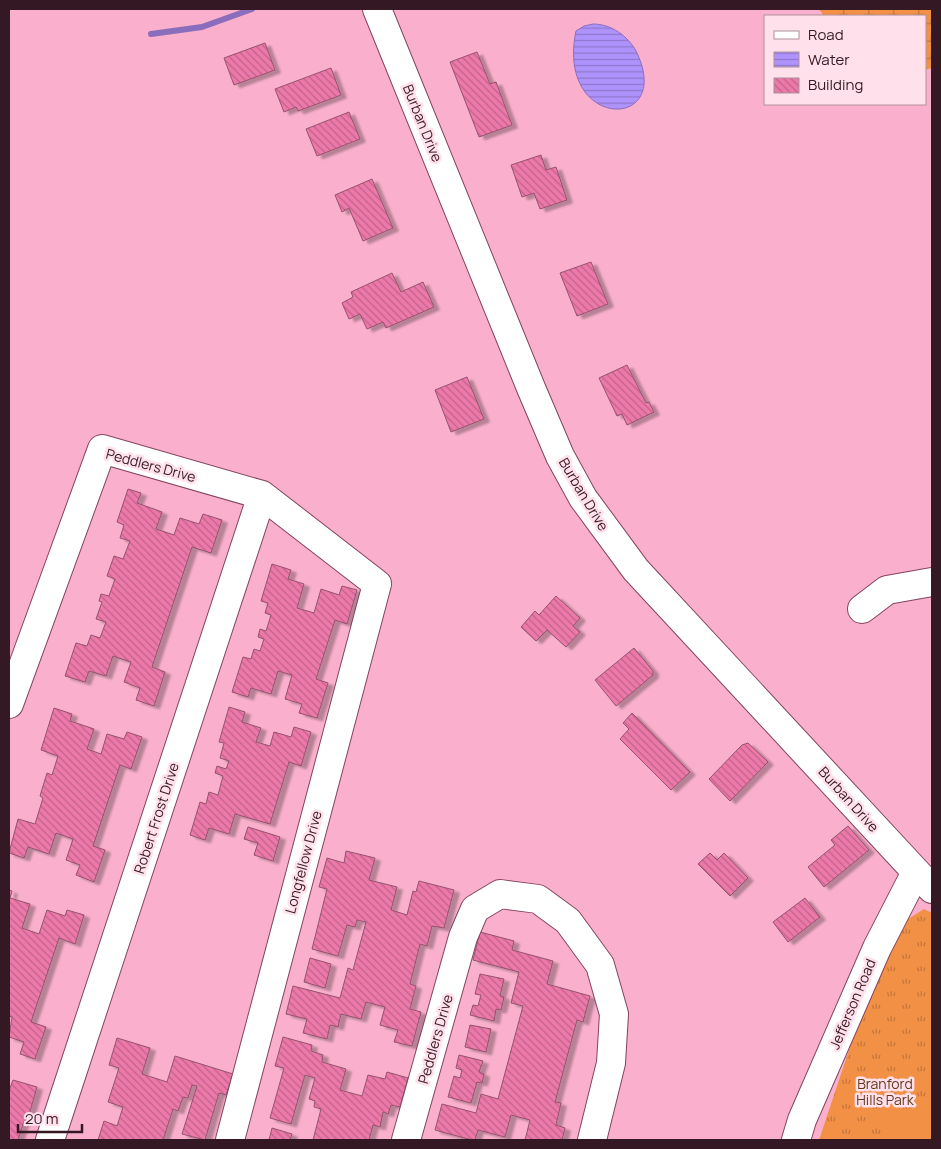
<svg xmlns="http://www.w3.org/2000/svg" width="941" height="1149" font-family="Manrope,sans-serif">
<style>
.grass{fill:url(#grass-tufts)}
.wetland{fill:url(#wetland-marsh)}
.pitch{fill:#f29046}
.water{fill:url(#water-rules);stroke:#8a6ebc}
.lines{fill:none;stroke-linecap:round;stroke-linejoin:round}
.stream{stroke:#8a6ebc;stroke-width:6}
.building{fill:url(#building-back-hatch);stroke:#94526d;filter:url(#shadow)}
.minor-casing{stroke:#84445f;stroke-width:30}
.minor{stroke:#fff;stroke-width:28}
.labels{text-anchor:middle;dominant-baseline:central;stroke-width:5;stroke-linejoin:round;paint-order:stroke}
.street-label{font-size:14px;fill:#341824;stroke:#ffe0eb}
.park-label{font-size:14px;fill:#633a1c;stroke:#ffe0eb}
</style>
<defs>
<pattern id="grass-tufts" width="24" height="20" patternUnits="userSpaceOnUse" patternTransform="scale(1.25)"><rect width="24" height="20" fill="#f29046"/><path d="M3 7l-1-3M5 7V3M7 7l1-3M15 17l-1-3M17 17v-4M19 17l1-3" fill="none" stroke="#c5753a"/></pattern>
<pattern id="wetland-marsh" width="20" height="14" patternUnits="userSpaceOnUse" patternTransform="scale(1.25)"><rect width="20" height="14" fill="#f29046"/><path d="M1 5h8M5 5V1M11 12h8M15 12V8" fill="none" stroke="#c5753a"/></pattern>
<pattern id="water-rules" width="6" height="5" patternUnits="userSpaceOnUse" patternTransform="scale(1.25)"><rect width="6" height="5" fill="#af93fd"/><path d="M0 2.5h6" fill="none" stroke="#8f77cd"/></pattern>
<pattern id="building-back-hatch" width="6" height="6" patternUnits="userSpaceOnUse" patternTransform="scale(1.25)"><rect width="6" height="6" fill="#ec79aa"/><path d="M-1 5l2 2M0 0l6 6M5-1l2 2" fill="none" stroke="#c0628a"/></pattern>
<filter id="shadow"><feDropShadow dx="5.5" dy="3" stdDeviation="1" flood-color="#0004"/></filter>
</defs>
<rect width="100%" height="100%" fill="#fab0cc"/>
<path class="grass" d="M924 909 932 913V1140H819L856 1029 905 921Z"/>
<path class="wetland" d="M819 9H932V68L925 70V16H824Z"/>
<path class="pitch" d="M888 1107 932 1118V1140H879Z"/>
<path class="water" d="M593 24C611 24 628 36 636 51 676 132 555 131 576 31L584 26Z"/>
<g class="lines">
<path class="stream" d="M151 34 202 27 252 9"/>
</g>
<path class="building" d="M265 43 275 70 234 85 224 58Z
M477 52 490 84 496 82 512 125 479 137 450 62Z
M331 68 341 95 298 111 296 107 284 112 275 89Z
M349 112 360 139 317 156 306 129Z
M541 155 546 170 556 167 567 200 540 209 534 193 522 197 511 165Z
M372 179 393 228 363 241 349 208 342 212 335 195Z
M591 262 608 304 577 316 560 273Z
M392 273 401 292 423 282 434 307 386 328 383 322 367 329 360 314 349 319 342 303 353 297 351 292Z
M627 365 646 403 649 402 654 412 627 425 622 414 617 416 599 378Z
M467 377 484 419 451 432 435 390Z
M128 489 141 493 137 503 162 512 156 529 174 535 180 518 199 524 203 514 222 520 211 553 192 547 152 667 165 672 154 706 136 700 140 688 124 682 131 662 113 656 106 676 89 671 85 682 65 676 76 643 87 646 91 635 100 638 106 622 96 619 102 602 99 601 101 594 109 596 115 579 107 576 114 556 123 559 130 541 120 538 124 525 117 522Z
M272 564 291 570 288 579 304 584 297 608 314 613 321 589 339 595 342 586 357 590 347 624 335 620 316 679 328 683 317 718 299 713 302 704 285 699 292 675 278 671 271 694 251 688 248 697 232 692 243 657 251 659 254 649 260 651 264 639 258 637 260 629 266 631 271 615 265 613 268 603 261 601Z
M556 596 580 618 573 626 580 632 566 647 547 630 536 641 521 627 535 611 539 615Z
M634 648 653 671V675L616 706 595 680Z
M229 707 245 712 242 722 261 728 256 742 270 746 274 732 291 737 294 727 311 732 301 766 289 762 270 824 235 814 229 834 209 828 205 840 190 835 200 802 206 804 209 792 218 795 223 776 215 773 217 766 226 769 229 761 220 758 224 743 219 742Z
M54 708 72 714 70 721 94 729 87 749 101 754 107 734 124 739 127 732 142 737 131 769 120 765 93 846 105 850 94 882 76 875 80 865 66 860 73 839 56 833 49 854 28 847 24 858 9 853 18 819 35 824 43 798 40 796 47 773 52 775 58 756 41 750Z
M632 713 690 772 671 790 620 739 629 729 623 723Z
M748 743 768 762 730 801 709 779 742 745Z
M848 826 869 850 824 887 808 867 835 845 831 840Z
M248 827 280 837 273 861 254 855 258 843 244 839Z
M346 851 375 858 369 880 397 887 391 910 407 915 413 891 416 892 419 881 454 890 444 928 432 926 427 946 420 944 410 984 416 986 410 1009 421 1012 412 1046 394 1042 398 1030 380 1025 385 1007 366 1002 361 1019 341 1014 338 1027 330 1025 327 1039 303 1033 307 1019 286 1014 293 986 340 998 348 968 353 970 366 922 357 920 355 927 347 925 338 956 312 949 327 889 319 887 327 858 344 863Z
M710 853 717 860 724 853 748 878 730 896 698 864Z
M9 890 12 891 10 898 30 904 22 928 39 934 47 910 65 916 67 910 84 915 75 944 59 938 31 1022 46 1027 35 1059 20 1054 24 1042 9 1037 12 1017 9 1016Z
M805 898 820 917 788 942 773 922Z
M480 932 514 941 512 950 553 961 547 984 590 996 583 1022 577 1020 555 1102 561 1103 556 1125 565 1128 562 1140H525L530 1120 511 1115 505 1137 478 1130 475 1140H472L435 1130 442 1104 476 1113 481 1094 498 1099 523 1006 511 1003 519 972 473 960Z
M310 958 331 964 325 988 304 982Z
M480 974 504 979 500 996 504 997 501 1010 496 1009 494 1021 470 1015 473 1005 478 1006 481 995 475 994Z
M470 1025 491 1029 486 1052 465 1047Z
M283 1037 312 1045 311 1051 323 1055 322 1062 346 1069 340 1090 362 1096 368 1075 385 1079 387 1072 408 1078 400 1107 391 1105 388 1114 383 1112 380 1127 373 1125 369 1140H313L321 1109 314 1107 315 1101 309 1099 315 1078 305 1075 291 1124 270 1118 284 1068 275 1066Z
M117 1038 150 1048 142 1074 167 1082 175 1056 233 1074 226 1095 219 1093 205 1140 182 1134 197 1086 192 1085 188 1098 183 1097 178 1111 173 1109 163 1140H98L104 1121 117 1126 123 1107 108 1102 119 1068 109 1065Z
M459 1055 483 1061 479 1072 484 1074 482 1083 477 1082 471 1103 448 1097 454 1076 460 1078 462 1070 456 1068Z
M13 1080 37 1087 27 1122 24 1121 18 1140H9V1091Z
M272 1128 292 1134 290 1140H269Z"/>
<g class="lines">
<defs>
<path id="minor" d="M377 9 531 388 560 456 583 498 636 570 932 889
M862 609 887 590 932 582
M9 704 102 449 262 495 377 584 230 1140
M50 1140 262 495
M406 1140 463 937 475 909 500 894 538 899 568 921 600 965 614 1014 611 1063 592 1140
M796 1140 802 1120 877 948 916 872"/>
</defs>
<use href="#minor" class="minor-casing"/>
<use href="#minor" class="minor"/>
</g>
<g class="labels">
<g class="street-label">
<text transform="translate(423 123) rotate(68)">Burban Drive</text>
<text transform="translate(151 465) rotate(15)">Peddlers Drive</text>
<text transform="translate(584 494) rotate(59)">Burban Drive</text>
<text transform="translate(849 799) rotate(48)">Burban Drive</text>
<text transform="translate(156 818) rotate(-72)">Robert Frost Drive</text>
<text transform="translate(303 862) rotate(-75)">Longfellow Drive</text>
<text transform="translate(852 1004) rotate(-67)">Jefferson Road</text>
<text transform="translate(435 1039) rotate(-74)">Peddlers Drive</text>
</g>
<g class="park-label">
<text x="885" y="1083">Branford<tspan x="885" dy="16">Hills Park</tspan></text>
</g>
</g>
<rect width="941" height="1149" fill="none" stroke="#341824" stroke-width="20"/>
<rect x="764" y="15" width="162" height="90" fill="#ffe0eb" stroke="#ae909b"/>
<rect x="774" y="31" width="25" height="8" fill="#ffffff" stroke="#ae909b"/>
<text x="808" y="40" font-size="15" fill="#341824">Road</text>
<rect x="774" y="52" width="25" height="15" fill="url(#water-rules)" stroke="#ae909b"/>
<text x="808" y="65" font-size="15" fill="#341824">Water</text>
<rect x="774" y="78" width="25" height="15" fill="url(#building-back-hatch)" stroke="#ae909b"/>
<text x="808" y="90" font-size="15" fill="#341824">Building</text>
<path d="M18 1124v8h64v-8" fill="none" stroke="#341824" stroke-width="2.5"/>
<text x="25" y="1124" font-size="15" fill="#341824" stroke="#ffe0eb" stroke-width="4" paint-order="stroke">20 m</text>
</svg>
